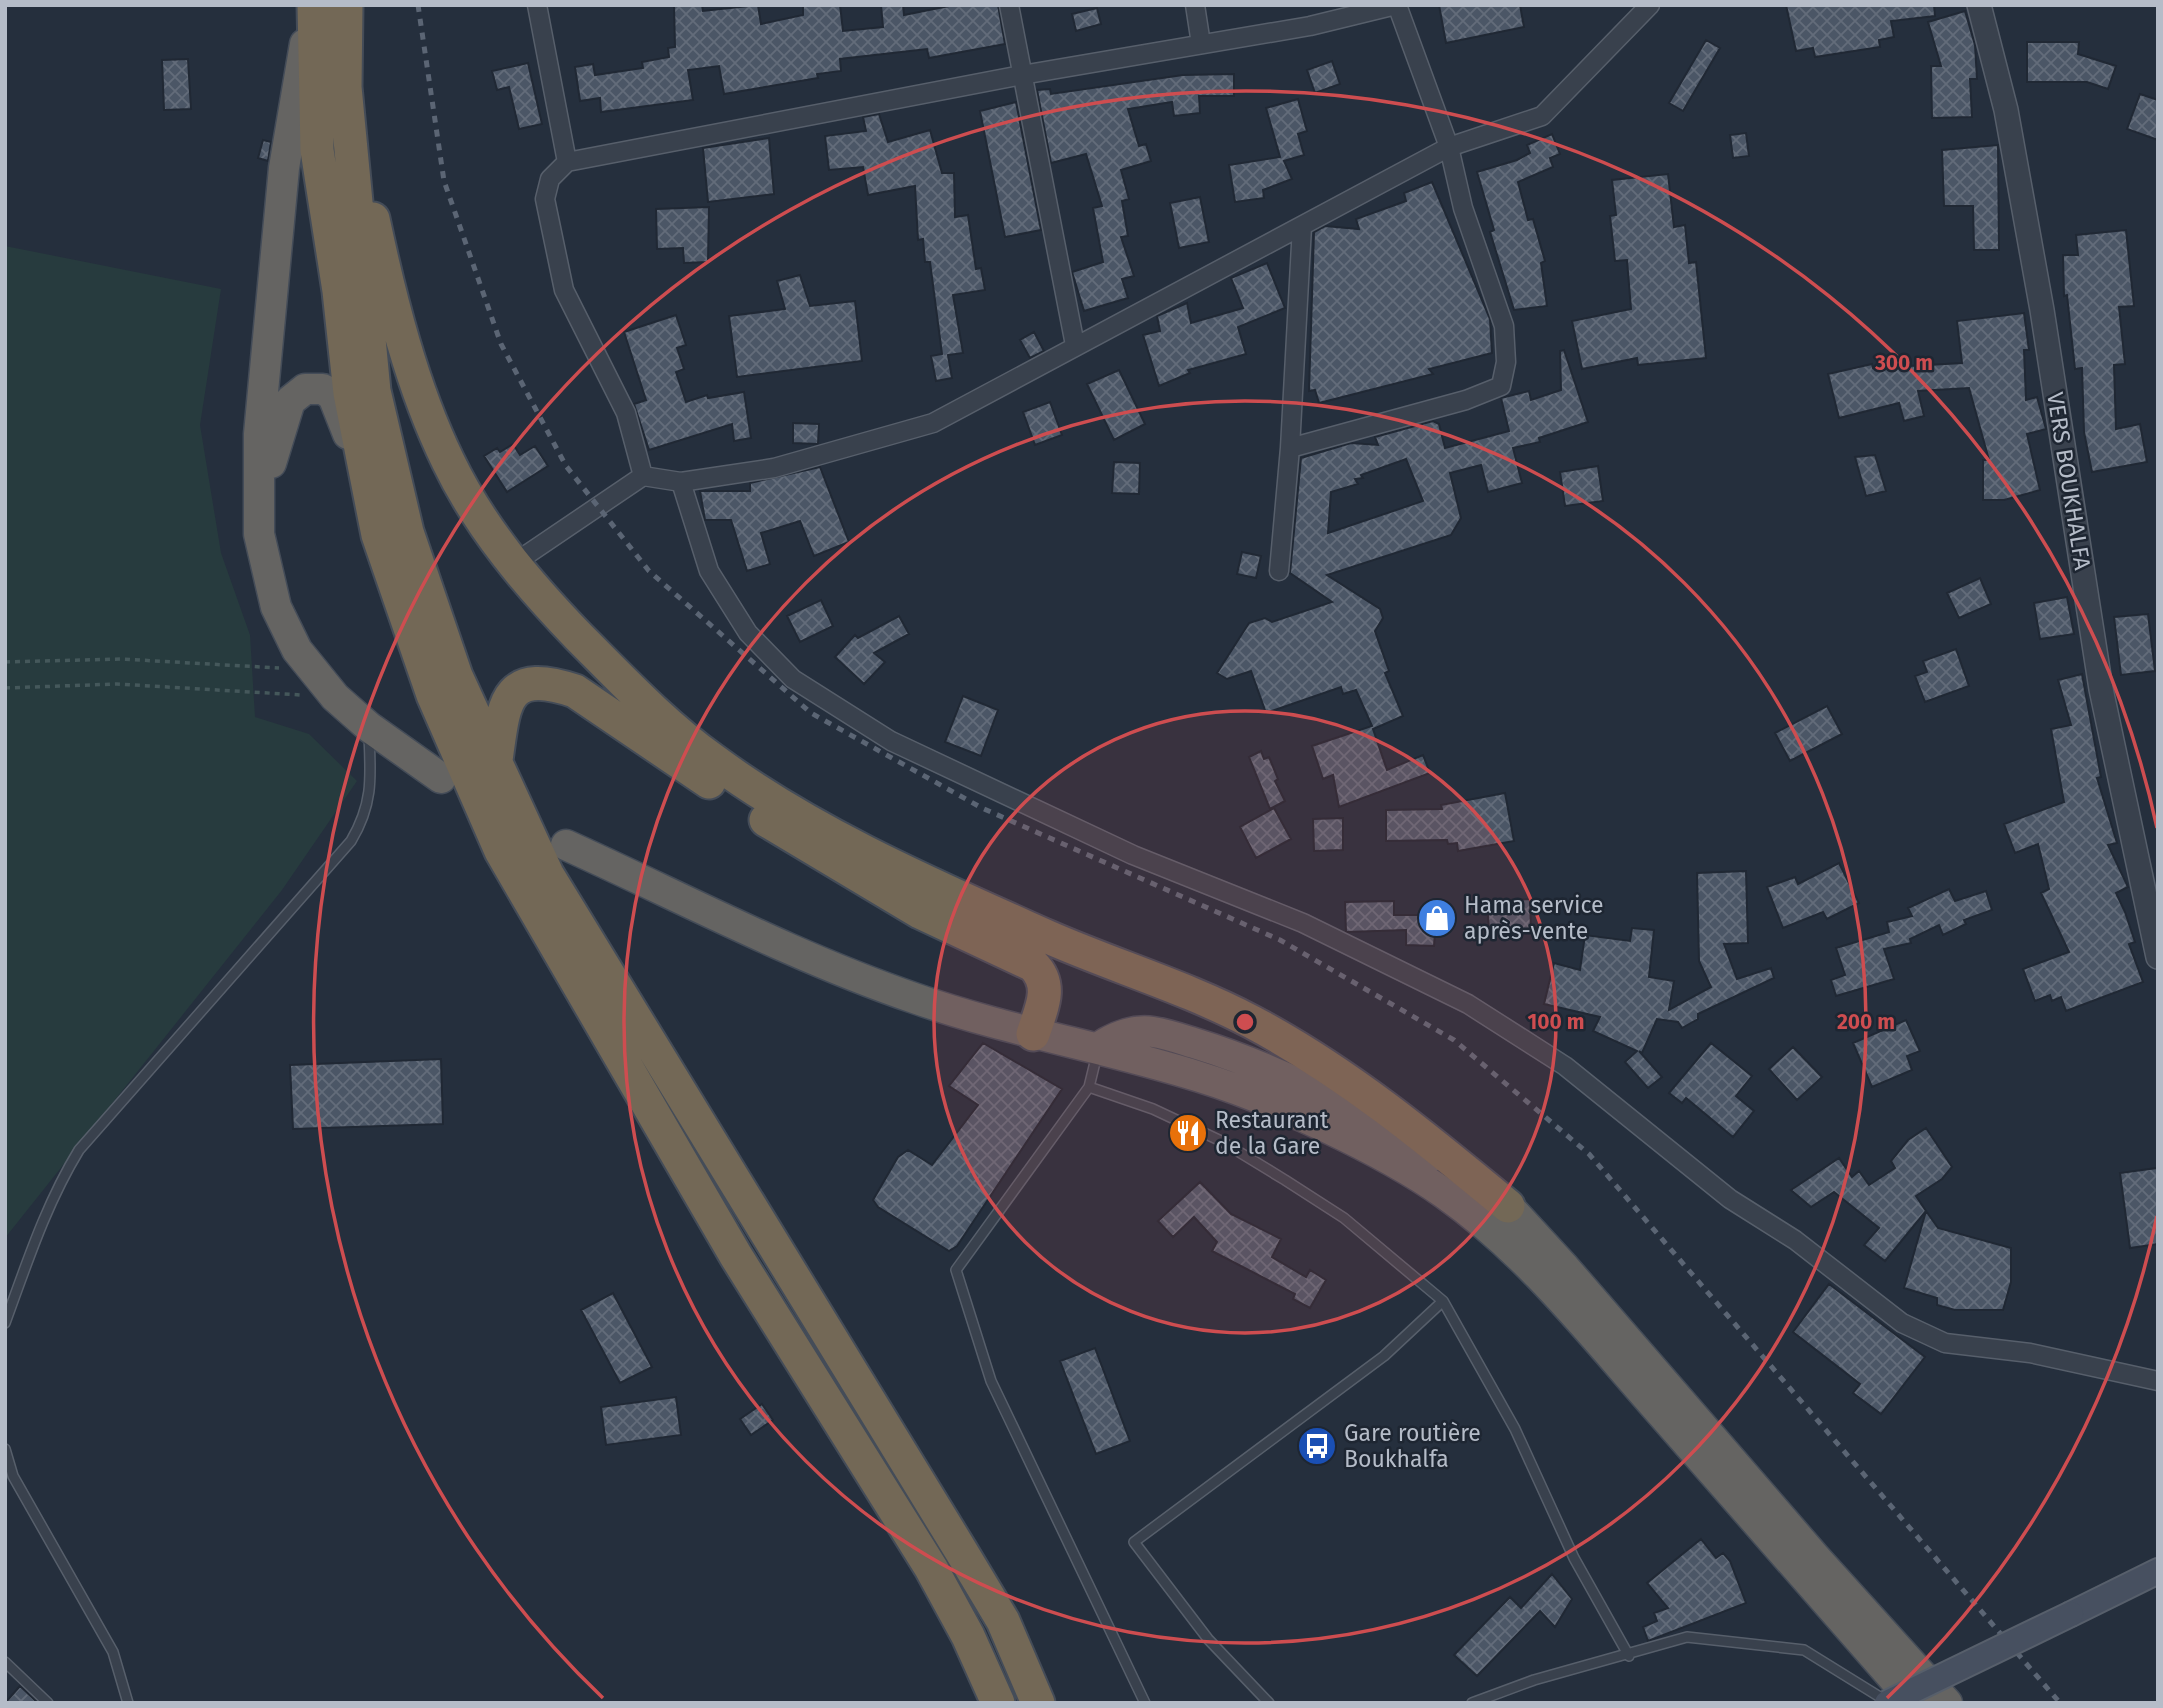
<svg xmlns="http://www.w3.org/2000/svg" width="2163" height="1708" font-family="'Fira Sans',sans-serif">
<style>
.pitch{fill:#273b3e}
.building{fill:url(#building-cross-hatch);stroke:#202834;stroke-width:2;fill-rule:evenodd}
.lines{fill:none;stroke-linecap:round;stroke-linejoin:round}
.service-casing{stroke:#575f6b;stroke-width:12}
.minor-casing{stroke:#575f6b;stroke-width:21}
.tertiary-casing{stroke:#575f6b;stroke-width:26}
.secondary-casing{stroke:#575f6b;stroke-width:28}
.trunk-casing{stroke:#444c58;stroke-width:33}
.motorway-casing{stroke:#444c58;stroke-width:37}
.path{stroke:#45585b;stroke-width:3.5;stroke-dasharray:5 5;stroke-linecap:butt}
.service{stroke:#39414d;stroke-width:9}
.minor{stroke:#39414d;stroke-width:18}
.tertiary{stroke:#39414d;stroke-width:23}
.secondary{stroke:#475060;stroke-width:24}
.trunk{stroke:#656462;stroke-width:30}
.motorway{stroke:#736856;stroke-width:33}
.rail{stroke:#5b6574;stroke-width:5;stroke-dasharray:7 7;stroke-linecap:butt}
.secondary-bridge-casing{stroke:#575f6b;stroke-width:28;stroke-linecap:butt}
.secondary-bridge{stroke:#475060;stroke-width:24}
.ring{fill:none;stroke:#ce4d50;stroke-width:3.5}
.labels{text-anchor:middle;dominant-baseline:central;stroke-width:5;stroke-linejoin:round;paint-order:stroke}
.street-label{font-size:23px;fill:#b5bcc8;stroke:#1e2632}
.poi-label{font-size:23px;fill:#b5bcc8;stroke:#1e2632;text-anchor:start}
.centre{fill:#ce4d50;stroke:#1e2632;stroke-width:3.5}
.ring-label{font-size:21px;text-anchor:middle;font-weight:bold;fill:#ce4d50;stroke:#1e2632;stroke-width:5;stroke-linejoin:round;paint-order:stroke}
</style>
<defs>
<pattern id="building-cross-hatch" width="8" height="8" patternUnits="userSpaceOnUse" patternTransform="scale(1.75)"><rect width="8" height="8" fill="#4b5666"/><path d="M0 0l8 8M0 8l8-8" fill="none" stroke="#636c7a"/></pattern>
</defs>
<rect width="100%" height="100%" fill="#252f3d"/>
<path class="pitch" d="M5 246 221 289 200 425 221 553 250 635 255 717 309 734 357 781 282 890 5 1238Z"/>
<path class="building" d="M674 5H702L703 11 758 5 761 24 803 15V5H840L843 31 883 27 881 5H903L904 15 954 5H998L1005 44 929 58 927 49 840 59 841 71 817 74 818 78 724 94 719 66 688 70 693 100 601 112 600 98 580 101 575 67 593 64 595 75 643 68 642 62 669 57 668 48 675 47Z
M1439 5H1520L1524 27 1446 43Z
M1786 5H1934L1935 16 1891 21 1894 37 1879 40 1880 47 1815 57 1813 48 1796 51Z
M1097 8 1101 24 1076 31 1072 14Z
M1965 11 1975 45 1977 79H1970L1972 117 1932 118 1931 66H1941L1928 22Z
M1706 40 1720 48 1683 111 1669 103Z
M2027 42H2079L2078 54 2116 66 2108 89 2087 82H2027Z
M188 59 191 109 164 110 162 60Z
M1332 61 1340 84 1315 93 1307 70Z
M528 63 542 124 519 129 509 87 497 90 492 71Z
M1234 74V96H1199L1200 113 1174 116 1172 102 1128 109 1139 146 1146 144 1151 161 1121 170 1129 199 1122 201 1128 236 1121 237 1134 276 1122 279 1128 298 1084 311 1072 272 1103 262 1093 208 1102 206 1086 154 1051 163 1037 90 1050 89 1051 94 1183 75Z
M2140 94 2158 100V140L2127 129Z
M1298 99 1307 131 1298 134 1304 155 1284 161 1292 179 1263 190 1264 198 1235 202 1229 165 1280 157 1266 108Z
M1016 102 1041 230 1005 237 980 111Z
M879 114 888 142 930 130 942 173H954L955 217 968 215 976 269 981 268 985 290 953 295 963 353 948 355 952 378 936 381 931 356 942 354 930 262H925L923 239 918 240 915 186 868 195 863 167 829 170 825 136 866 131 863 117Z
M1746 133 1749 156 1733 158 1730 135Z
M1552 134 1560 154 1550 158 1553 167 1518 182 1528 220 1533 219 1545 261 1541 263 1547 306 1514 310 1490 232 1494 230 1477 172 1517 160 1530 153 1527 145Z
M769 138 774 194 708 202 703 148Z
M263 140 271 142 268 161 258 158Z
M1998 145 1999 250H1974L1973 206H1944L1942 150Z
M1668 174 1674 227 1685 225 1689 263 1696 262 1706 358 1638 365 1637 358 1582 369 1572 321 1631 309 1627 260 1615 261 1610 216 1616 215 1612 180Z
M1432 182 1490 319 1492 353 1429 369 1433 374 1319 403 1315 390 1309 391 1314 232 1325 226 1359 229 1356 219 1406 201 1404 193Z
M1200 197 1209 242 1179 248 1170 203Z
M709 207 708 262 684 263 683 248 657 249 656 209Z
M2126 230 2134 306 2119 307 2125 364 2114 365 2116 429 2140 424 2147 462 2092 472 2084 432 2082 368 2075 369 2067 295 2064 296 2063 255H2078L2076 235Z
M1267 263 1285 308 1238 327 1246 354 1188 370 1190 373 1159 386 1143 335 1160 331 1157 316 1187 303 1191 323 1243 308 1231 278Z
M800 275 810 306 855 301 862 361 737 377 729 316 785 309 777 281Z
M2024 313 2029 350H2024L2026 400 2037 397 2046 429 2027 434 2040 490 2004 500H1983V460H1989L1969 388 1918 391 1924 416 1904 421 1899 403 1839 418 1828 374 1872 364 1873 368 1962 363 1957 321Z
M676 315 686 345 677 348 684 369 676 372 686 402 707 395 708 398 744 392 751 438 734 441 732 424 649 450 634 404 646 400 624 332Z
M1034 332 1044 351 1030 358 1020 340Z
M1564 350 1588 422 1539 438 1540 442 1513 448 1522 483 1488 492 1481 465 1450 473 1461 518 1451 535 1327 575 1380 609 1383 618 1375 631 1389 671 1385 673 1403 716 1373 729 1387 770 1423 755 1430 773 1339 807 1333 775 1323 779 1312 746 1372 726 1356 690 1343 694 1341 687 1266 713 1251 671 1227 679 1217 673 1249 623 1265 618 1272 622 1332 602 1290 573 1301 458 1351 443 1378 445 1375 437 1433 421 1439 424 1445 448 1509 431 1501 398 1529 391 1531 400 1561 390 1560 351ZM1406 459 1423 501 1328 533 1331 492 1358 484 1355 479 1363 478 1361 475Z
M1119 370 1145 424 1114 440 1087 384Z
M1050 402 1062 435 1035 445 1023 412Z
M793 423 819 424 818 444 793 443Z
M513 444 520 455 535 446 548 466 507 492 484 456 497 448 500 452Z
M1875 455 1886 491 1866 496 1855 457Z
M1114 462 1140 463 1139 494 1112 493Z
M1598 466 1603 501 1565 506 1560 472Z
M820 467 849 542 814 556 800 521 761 533 770 564 747 571 731 520H705L700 491H750V483Z
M1242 552 1261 556 1256 578 1237 574Z
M1980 578 1991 604 1959 618 1947 593Z
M2067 597 2074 634 2040 639 2034 603Z
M821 600 833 626 800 642 787 616Z
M2148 614 2155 671 2121 675 2114 617Z
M899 616 909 634 874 653 885 662 864 684 835 657 855 635 858 638Z
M1956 649 1969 686 1925 702 1915 676 1927 672 1923 661Z
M2082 674 2101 777 2097 778 2117 843 2108 845 2128 887 2116 893 2125 912 2135 942 2129 944 2143 982 2066 1011 2061 997 2052 1001 2050 995 2035 1001 2023 969 2069 952 2041 893 2049 889 2038 844 2015 853 2004 824 2064 802 2051 729 2071 725 2058 680Z
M963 696 998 710 981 756 945 742Z
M1827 706 1842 734 1790 761 1775 733Z
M1261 751 1264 759 1269 757 1278 779 1275 781 1285 801 1270 809 1249 757Z
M1505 793 1514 841 1458 851 1457 843 1448 844 1447 840 1386 841V810L1442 809 1441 805Z
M1274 808 1291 839 1256 858 1240 827Z
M1343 818V850L1314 851 1313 819Z
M1839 863 1859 903 1827 919 1823 912 1783 928 1767 887 1795 877 1798 884Z
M1746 871 1748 943 1724 944 1737 979 1771 968 1774 978 1698 1014V1019L1682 1028 1678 1022 1657 1019 1642 1053 1639 1051 1662 1077 1648 1088 1625 1062 1637 1051 1593 1031 1600 1017 1544 1004 1554 963 1580 970 1585 935 1630 941 1632 928 1654 930 1649 977 1674 981 1669 1010 1711 987 1699 961 1697 873Z
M1949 889 1955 901 1986 891 1992 910 1964 920 1966 924 1943 935 1939 925 1910 939 1911 943 1884 949 1894 979 1836 996 1831 980 1845 975 1836 948 1889 932 1887 922 1912 916 1908 908Z
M1530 899 1531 930 1489 931 1487 901Z
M1394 901V915H1440L1439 933H1435L1434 946 1406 945V930L1346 932 1345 902Z
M1906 1020 1920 1051 1907 1056 1912 1070 1872 1087 1853 1043Z
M983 1043 1062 1089 957 1246 949 1251 878 1207 873 1200 898 1157 908 1150 932 1165 978 1105 949 1086Z
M1711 1043 1752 1076 1736 1096 1754 1111 1733 1137 1686 1098 1682 1103 1669 1093Z
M1793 1047 1822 1077 1797 1100 1769 1069Z
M441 1059 443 1124 293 1129 290 1065Z
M1926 1128 1952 1167 1942 1179 1916 1196 1926 1211 1885 1261 1864 1245 1879 1228 1834 1192 1811 1207 1791 1190 1839 1158 1852 1177 1859 1171 1869 1185 1895 1168 1891 1161 1908 1140Z
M2157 1168 2158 1244 2130 1248 2120 1173Z
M1200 1182 1231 1214 1281 1239 1272 1257 1306 1277 1310 1270 1326 1280 1310 1308 1293 1299 1295 1294 1212 1251 1217 1242 1194 1217 1173 1237 1158 1221Z
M1926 1211 1938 1228 2011 1248V1282L2003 1310H1955L1937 1305V1298L1904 1288Z
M1829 1284 1925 1357 1881 1414 1853 1393 1860 1384 1793 1332Z
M613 1293 652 1367 620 1383 581 1310Z
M1095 1348 1130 1441 1096 1454 1060 1361Z
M676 1397 681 1435 606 1445 601 1407Z
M762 1404 773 1420 751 1435 740 1419Z
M1701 1539 1716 1558 1723 1553 1730 1561 1746 1603 1648 1641 1643 1627 1657 1621 1654 1613 1668 1608 1647 1583Z
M1552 1574 1572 1599 1555 1627 1540 1611 1477 1676 1454 1655 1510 1597 1521 1608Z
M20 1686 38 1703H5Z"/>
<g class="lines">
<defs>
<path id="service" d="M1097 1054 1089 1087 956 1270 991 1381 1145 1703
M1089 1087 1153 1109 1221 1141 1285 1180 1344 1218 1443 1301 1515 1429 1574 1558 1629 1656
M5 1323C27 1263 46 1204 79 1150L351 841C373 804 371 778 369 736
M5 1449 13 1476 113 1652 128 1703
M5 1662 48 1703
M1269 1703 1208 1639 1134 1542 1384 1356 1443 1301
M1472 1703 1534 1680 1687 1637 1804 1650 1888 1702"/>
<path id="minor" d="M537 5 567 162
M1009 5 1075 345
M1195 5 1201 44
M1290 448 1466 400 1501 386 1506 362 1504 326 1463 208 1449 147 1397 5
M643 476 626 413 564 290 545 199 550 179 567 162 1022 75 1310 26 1396 5
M681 482 709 571 748 633 793 679 891 741 1133 855 1303 923 1468 1004 1565 1066 1730 1199 1795 1240 1902 1323 1945 1343 2030 1353 2158 1381
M513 564 643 476 681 482 774 468 933 423 1449 147 1542 116 1650 5
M1279 571 1290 448 1302 226"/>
<path id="tertiary" d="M1979 5 2006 110 2042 310 2101 689 2158 957"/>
<path id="secondary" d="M2071 1614 2158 1571"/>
<path id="trunk" d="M305 44 284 168 259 434V534L276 607 297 650 335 697 369 727 441 778
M271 463 290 401 305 389H323L333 396 348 434
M566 845C681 897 794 957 914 998 1007 1031 1105 1047 1200 1077 1274 1100 1383 1150 1445 1194 1527 1252 1588 1330 1654 1405 1741 1504 1828 1603 1915 1703
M1098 1048C1114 1037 1133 1029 1153 1032 1167 1034 1181 1039 1194 1043 1276 1068 1358 1111 1430 1157
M1487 1193 1508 1206 1565 1268 1815 1557 1947 1703"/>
<path id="motorway" d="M314 5 317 150 339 291 350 393 378 535 433 695 501 851 736 1256 931 1568 968 1636 998 1703
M346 5 345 87 374 391 407 532 456 676 547 874 961 1551 1003 1621 1038 1703
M373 219C390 300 412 387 448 461 480 528 528 584 579 637 622 680 663 724 713 760 813 834 934 886 1048 937 1114 966 1188 988 1252 1022 1346 1072 1426 1138 1508 1206
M496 760C504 703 504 667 575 691L709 782
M766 820 920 912 1033 965C1054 986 1041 1009 1033 1034"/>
</defs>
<use href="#service" class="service-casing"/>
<use href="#minor" class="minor-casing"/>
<use href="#tertiary" class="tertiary-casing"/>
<use href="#secondary" class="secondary-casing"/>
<use href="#trunk" class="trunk-casing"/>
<use href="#motorway" class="motorway-casing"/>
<path class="path" d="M5 662 121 659 279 668
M5 688 117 684 301 695"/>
<use href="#service" class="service"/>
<use href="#minor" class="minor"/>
<use href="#tertiary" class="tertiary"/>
<use href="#secondary" class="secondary"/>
<use href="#trunk" class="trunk"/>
<use href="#motorway" class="motorway"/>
<path class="rail" d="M418 5 444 181 501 344 566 466 649 571 811 713 982 808 1280 940 1454 1040 1589 1154 2060 1703"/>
<defs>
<path id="secondary-bridge" d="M1887 1703 2071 1614"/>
</defs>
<use href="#secondary-bridge" class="secondary-bridge-casing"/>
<use href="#secondary-bridge" class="secondary-bridge"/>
</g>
<circle cx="1245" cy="1022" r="311" fill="#ce4d50" fill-opacity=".12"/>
<g class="ring">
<circle cx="1245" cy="1022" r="311"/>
<circle cx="1245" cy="1022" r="621"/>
<path d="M2157 1216A932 932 0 0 1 1887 1698M603 1698A932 932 0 1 1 2157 828"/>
</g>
<defs>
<symbol id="shop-disc" viewBox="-11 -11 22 22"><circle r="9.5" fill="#3f7fe0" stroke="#1e2632"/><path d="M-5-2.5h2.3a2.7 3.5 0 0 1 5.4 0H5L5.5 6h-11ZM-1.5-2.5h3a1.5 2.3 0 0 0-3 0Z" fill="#fff"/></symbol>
<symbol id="restaurant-disc" viewBox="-11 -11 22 22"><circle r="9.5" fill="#e8710a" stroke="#1e2632"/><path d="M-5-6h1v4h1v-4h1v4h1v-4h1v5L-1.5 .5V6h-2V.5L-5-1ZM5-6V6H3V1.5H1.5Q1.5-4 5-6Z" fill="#fff"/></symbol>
<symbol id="bus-disc" viewBox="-11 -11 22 22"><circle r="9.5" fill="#1a4fb4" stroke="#1e2632"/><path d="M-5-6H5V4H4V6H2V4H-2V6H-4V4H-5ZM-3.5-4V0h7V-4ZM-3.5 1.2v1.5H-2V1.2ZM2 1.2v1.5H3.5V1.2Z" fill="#fff"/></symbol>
</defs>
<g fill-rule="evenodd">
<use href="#shop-disc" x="1415" y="896" width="44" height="44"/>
<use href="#restaurant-disc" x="1166" y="1111" width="44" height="44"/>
<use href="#bus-disc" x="1295" y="1424" width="44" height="44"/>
</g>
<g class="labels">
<g class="street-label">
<text transform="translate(2069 481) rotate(81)">VERS BOUKHALFA</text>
</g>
<g class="poi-label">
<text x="1464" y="905">Hama service<tspan x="1464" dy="26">après-vente</tspan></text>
<text x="1215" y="1120">Restaurant<tspan x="1215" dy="26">de la Gare</tspan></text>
<text x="1344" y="1433">Gare routière<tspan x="1344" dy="26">Boukhalfa</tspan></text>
</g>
</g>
<circle cx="1245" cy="1022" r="10" class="centre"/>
<g class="ring-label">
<text x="1904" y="370">300 m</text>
<text x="1556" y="1029">100 m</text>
<text x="1866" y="1029">200 m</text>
</g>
<rect width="2163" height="1708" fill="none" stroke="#b5bcc8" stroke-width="14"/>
</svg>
